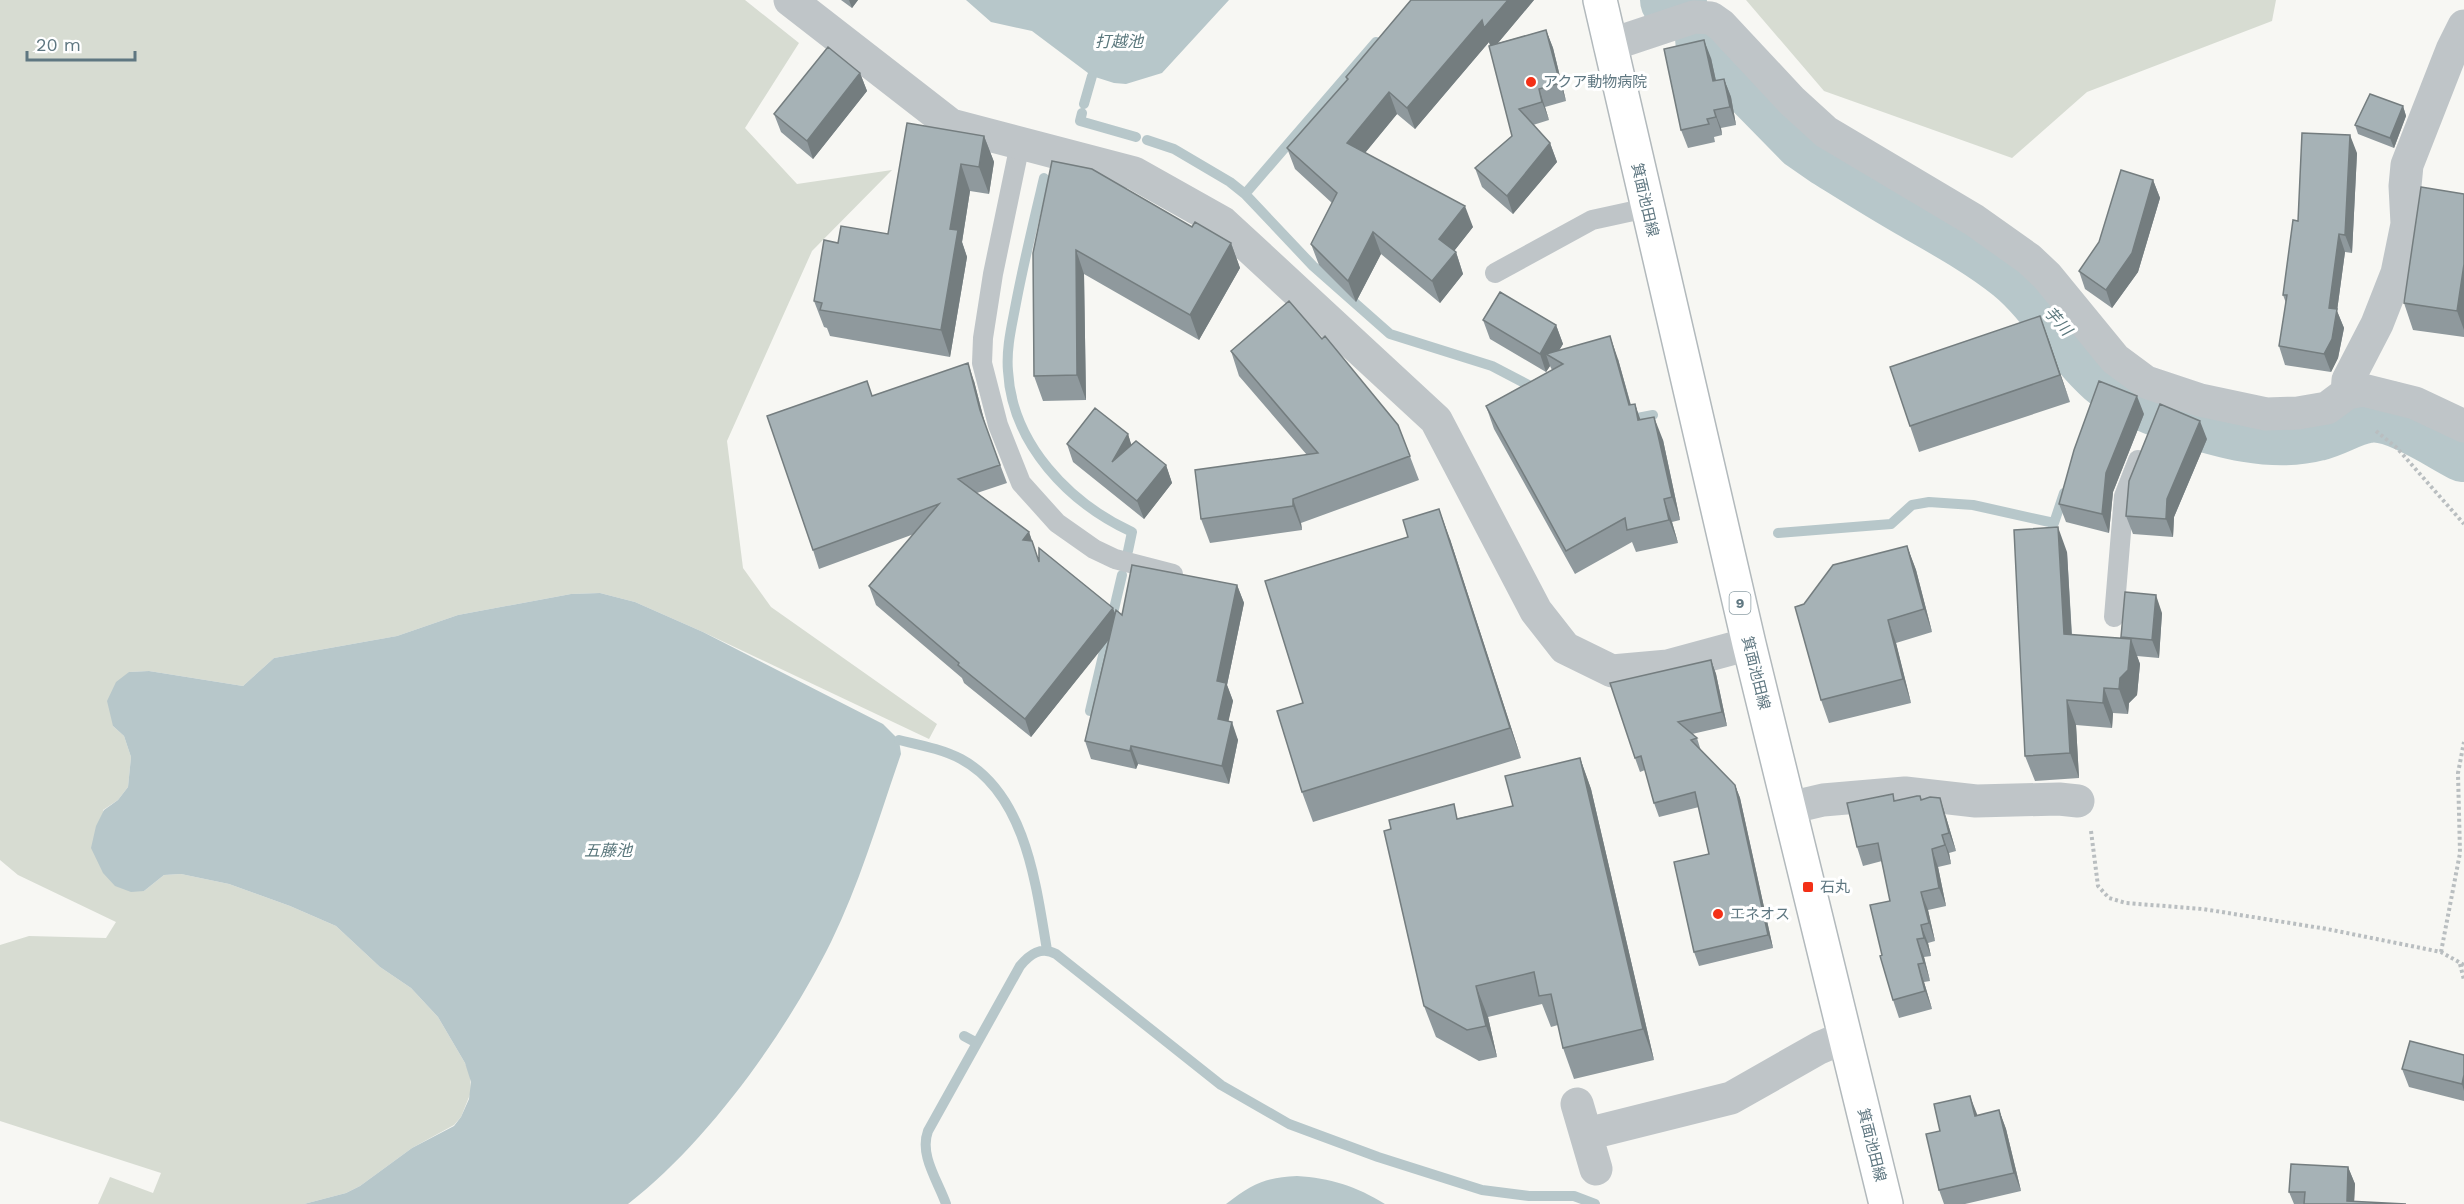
<svg xmlns="http://www.w3.org/2000/svg" width="2464" height="1204" font-family="'Work Sans','Noto Sans JP',sans-serif">
<style>
.green{fill:#d7dcd2}
.water{fill:#b7c7ca}
.lines{fill:none;stroke-linecap:round;stroke-linejoin:round}
.stream{stroke:#b7c7ca;stroke-width:10}
.river{stroke:#b7c7ca;stroke-width:64}
.primary-casing{stroke:#b2b9bc;stroke-width:36}
.path{stroke:#b9bec0;stroke-width:4;stroke-dasharray:3 3;stroke-linecap:butt}
.service{stroke:#bfc5c8;stroke-width:20}
.minor{stroke:#bfc5c8;stroke-width:33}
.tertiary{stroke:#bfc5c8;stroke-width:33}
.primary{stroke:#fff;stroke-width:33}
.wall{fill:#8f999d}
.shaded-wall{fill:#747d7f}
.building{fill:#a6b2b6;stroke:#747d7f;stroke-width:1.5}
.poi-dot{fill:#f33017;stroke:#fff;stroke-width:2}
.labels{text-anchor:middle;dominant-baseline:central;stroke-width:6;stroke-linejoin:round;paint-order:stroke}
.shield{fill:#fff;stroke:#8fa0a7;stroke-width:1.5}
.shield-label{font-size:14px;font-weight:bold;fill:#5f7781}
.poi-label{font-size:15px;fill:#5f7781;stroke:#fff;text-anchor:start}
.street-label{font-size:15px;fill:#5f7781;stroke:#fff}
.water-label{font-size:16px;font-style:italic;fill:#5a777c;stroke:#fff}
</style>
<rect width="100%" height="100%" fill="#f7f7f3"/>
<path class="green" d="M0 0H745L799 43 745 128 797 184 892 170 812 251 727 441 743 568 771 607 937 724 929 739 703 632 635 602 600 593 571 594 458 615 397 636 274 658 243 686 149 671 129 672 113 726 124 736 131 757 128 787 118 800 103 810 144 891 164 875 181 874 229 884 290 906 336 926 380 967 411 988 438 1017 465 1063 470 1074 471 1092 461 1117 454 1125 412 1148 360 1186 346 1193 304 1204H98L110 1177 153 1193 161 1173 0 1121V945L29 936 106 938 116 922 18 875 0 860Z
M1746 0H2276L2272 21 2087 92 2012 158 1824 91Z"/>
<path class="water" d="M966 0H1229L1162 73 1126 84 1114 83 1092 76 1032 31 991 22Z
M600 593 635 602 703 632 883 724 899 740 901 754C879 817 860 883 831 942 786 1033 708 1142 628 1204H304L346 1193 360 1186 412 1148 454 1126 461 1117 469 1099 471 1082 465 1063 438 1017 411 988 380 967 336 926 290 906 229 884 181 874 164 875 144 891 131 892 115 886 103 873 91 848 96 826 104 810 118 800 128 787 131 757 124 736 113 726 107 701 116 682 129 672 149 671 243 686 274 658 397 636 458 615 571 594Z
M1297 1176C1330 1178 1356 1186 1385 1204H1226C1253 1184 1263 1178 1297 1176Z"/>
<g class="lines">
<path class="stream" d="M1084 104 1092 76
M1082 113 1080 121 1136 137
M1147 140 1174 149 1230 182 1245 194 1313 266 1390 334 1492 366 1538 390
M1044 178C1034 220 1024 261 1016 303 1012 325 1006 348 1008 371 1012 444 1069 503 1132 532L1128 551
M1245 194 1376 42
M2098 394 2106 376
M1627 420 1653 415
M1778 533 1891 524 1912 505 1929 502 1973 505 2054 523 2064 493
M1090 711 1122 575
M899 740C920 745 942 749 961 759 1026 794 1036 885 1047 950
M964 1036 977 1043
M946 1204C938 1181 919 1155 928 1131L1020 966C1030 954 1041 946 1056 954L1221 1085 1289 1124 1378 1157 1482 1190 1529 1196H1574L1595 1204"/>
<path class="river" d="M1672 0 1675 3
M1707 39 1805 139 1828 155C1857 173 1887 192 1917 209 1950 228 1983 246 2013 270 2050 300 2071 344 2106 375 2126 392 2154 404 2179 412 2221 426 2273 441 2317 429 2334 425 2351 413 2368 411 2396 407 2439 437 2464 450"/>
<defs>
<path id="primary" d="M1600 0 1749 644 1886 1204"/>
</defs>
<use href="#primary" class="primary-casing"/>
<path class="path" d="M2376 431 2397 448 2464 524
M2091 831 2098 886 2109 898 2126 903 2203 909 2327 929 2441 952 2464 965
M2441 952 2460 853 2458 773 2464 742
M2460 964 2464 980"/>
<path class="service" d="M1020 144 993 274 983 338 982 363 998 425 1021 483 1057 523 1094 549 1115 559 1173 574
M1495 273 1592 220 1647 208
M2114 617 2124 496 2138 460"/>
<path class="minor" d="M1610 45 1694 17 1711 18 1721 25 1792 101 1826 132 1974 220 2029 259 2047 276 2115 359 2146 382 2200 400 2266 414 2298 413 2327 408 2347 393 2363 390 2415 403 2464 426
M2347 393 2348 380 2377 324 2397 273 2407 224 2405 186 2407 165 2452 50 2464 26
M1789 808 1823 800 1905 793 1976 801 2059 799 2078 801
M1577 1104 1596 1169
M1587 1134 1731 1098 1819 1048 1845 1037"/>
<path class="tertiary" d="M790 0 951 125 1134 173 1223 223 1436 420 1536 611 1565 648 1612 671 1668 666 1749 644"/>
<use href="#primary" class="primary"/>
</g>
<path class="wall" d="M841 0H858L852 8Z
M1411 0H1534L1498 43 1546 30 1553 48 1566 101 1545 107 1549 120 1533 125 1550 143 1557 162 1513 214 1482 187 1475 168 1512 136 1489 42 1415 129 1397 114 1365 153 1473 227 1454 251 1456 252 1463 274 1440 303 1381 254 1356 302 1319 265 1311 244 1332 203 1295 169 1287 148 1347 81 1346 77Z
M1711 58 1716 81 1724 79 1731 97 1736 125 1721 128 1722 135 1714 137 1715 142 1688 148 1681 130Z
M860 73 867 91 813 159 781 132 774 114Z
M2403 106 2406 116 2394 148 2358 134 2355 125Z
M984 136 994 162 989 194 970 191 962 242 967 257 950 357 830 336 827 328 824 327 814 301 838 243 888 234Z
M2357 153 2352 253 2345 252 2337 311 2344 328 2338 358 2331 372 2285 365 2279 346 2286 303 2283 295 2298 221Z
M2153 180 2160 198 2138 272 2112 308 2085 289 2079 271Z
M2464 194V337L2413 330 2404 303Z
M1192 227 1231 243 1240 268 1199 340 1084 274 1086 400 1043 401 1034 376 1033 253Z
M2040 316 2070 402 1919 452 1910 426Z
M1483 320 1556 325 1563 344 1559 350 1618 359 1631 405 1635 404 1640 420 1663 440 1680 520 1672 522 1678 543 1636 552 1632 542 1575 574 1494 429 1486 406 1552 370 1550 366 1546 372 1490 339Z
M1322 339 1398 425 1419 480 1301 523 1302 530 1210 543 1201 519 1307 455 1239 376 1231 351Z
M974 381 986 427 1007 483 977 493 1029 532 1039 561 1115 613 1122 615 1237 585 1244 603 1227 685 1233 701 1228 721 1238 740 1229 784 1138 764 1136 769 1091 759 1085 741 1108 640 1031 737 964 683 962 678 876 605 869 586 914 534 819 569 813 550Z
M2144 414 2113 492 2109 533 2066 522 2059 504Z
M1128 434 1131 445 1166 465 1172 483 1144 519 1073 462 1067 444Z
M2207 439 2174 517 2173 537 2133 534 2126 516Z
M1450 539 1521 758 1313 822 1302 792Z
M1907 546 1916 570 1932 632 1896 643 1911 703 1829 723 1821 700 1804 604Z
M2067 552 2072 635 2121 638V637L2162 613 2159 658 2137 656 2140 664 2137 695 2129 703 2128 714 2113 713 2112 728 2076 725 2079 778 2035 781 2025 756Z
M1711 660 1716 674 1727 726 1692 734 1697 738 1701 751 1735 785 1740 798 1773 948 1699 966 1694 952 1709 854 1699 807 1659 817 1654 803 1645 770 1640 772 1635 758Z
M1580 758 1591 789 1654 1060 1574 1079 1563 1048 1558 1025 1551 1027 1542 1004 1488 1017 1497 1057 1479 1061 1436 1037 1424 1006 1459 818 1513 806Z
M1920 796 1922 800 1946 817 1956 851 1949 853 1951 864 1938 867 1946 906 1928 910 1935 941 1928 943 1931 956 1924 957 1930 981 1924 982 1932 1009 1899 1018 1893 1000 1882 955 1890 901 1882 861 1863 866 1857 847 1895 801Z
M2464 1055V1101L2409 1087 2402 1069Z
M1999 1110 2006 1129 2021 1191 1965 1204H1944L1939 1190 1940 1131 1977 1116Z
M2348 1167 2355 1184 2354 1202 2406 1204H2294L2289 1192Z"/>
<path class="shaded-wall" d="M849 0H858L852 8Z
M1508 0H1534L1492 50 1489 42 1415 129 1407 108 1482 20Z
M1546 30 1553 48 1566 101 1560 83Z
M1704 40 1711 58 1720 99 1713 81Z
M860 73 867 91 813 159 807 141Z
M1724 79 1731 97 1736 125 1730 107Z
M1539 89 1545 107 1549 120 1542 102Z
M1389 92 1397 114 1355 165 1347 143Z
M2403 106 2406 116 2394 148 2390 138Z
M1714 110 1721 128 1722 135 1716 117Z
M2350 135 2357 153 2352 253 2345 235Z
M984 136 994 162 989 194 979 167Z
M1550 143 1557 162 1513 214 1507 196Z
M961 164 970 191 962 242 967 257 950 357 941 330 950 229Z
M2153 180 2160 198 2138 272 2112 308 2106 290Z
M1465 206 1473 227 1447 260 1439 239Z
M1373 232 1381 254 1356 302 1348 281Z
M2339 234 2345 252 2337 311 2344 328 2338 358 2331 372 2324 354 2329 308Z
M1231 243 1240 268 1199 340 1190 315Z
M1076 250 1084 274 1086 400 1077 375Z
M1456 252 1463 274 1440 303 1432 281Z
M2464 264V330L2457 311Z
M2040 316 2050 343 2070 402 2060 375Z
M1556 325 1563 344 1554 359 1546 354 1550 366 1546 372 1540 354Z
M1610 336 1618 359 1637 428 1629 405Z
M968 363 974 381 986 428 980 410Z
M2137 396 2144 414 2113 492 2109 533 2102 514 2106 473Z
M1635 404 1643 427 1638 420Z
M1654 417 1663 440 1680 520 1672 497Z
M2200 421 2207 439 2174 517 2173 537 2166 519 2167 499Z
M1128 434 1134 453 1112 462Z
M1166 465 1172 483 1144 519 1137 501Z
M1293 499 1301 523 1302 530 1293 506Z
M1664 499 1672 522 1678 543 1669 520Z
M1439 509 1450 539 1521 758 1510 728Z
M2058 527 2067 552 2073 659 2064 634Z
M1029 532 1035 550 1023 540Z
M1907 546 1916 570 1932 632 1924 609Z
M1237 585 1244 603 1227 685 1233 701 1225 737 1218 719 1217 681Z
M2156 595 2162 613 2159 658 2152 640Z
M1113 608 1120 626 1031 737 1025 719Z
M1888 620 1896 643 1911 703 1903 679Z
M2131 639 2140 664 2137 695 2129 703 2128 714 2119 689 2120 678Z
M1711 660 1716 674 1727 726 1722 712Z
M2104 688 2113 713 2112 728 2103 703Z
M2067 700 2076 725 2079 778 2070 753Z
M1232 722 1238 740 1229 784 1222 766Z
M1131 746 1138 764 1136 769 1130 751Z
M1580 758 1591 789 1654 1060 1643 1029Z
M1735 785 1740 798 1773 948 1768 935Z
M1940 798 1946 817 1956 851 1949 833Z
M1942 835 1949 853 1951 864 1945 845Z
M1932 849 1938 867 1946 906 1939 888Z
M1921 892 1928 910 1935 941 1929 923Z
M1921 925 1928 943 1931 956 1924 938Z
M1917 939 1924 957 1930 981 1924 963Z
M1918 964 1924 982 1932 1009 1925 991Z
M1476 986 1488 1017 1497 1057 1486 1026Z
M2464 1075V1091L2462 1084Z
M1970 1096 1977 1114 1982 1134 1975 1116Z
M1999 1110 2006 1129 2021 1191 2014 1173Z
M2348 1167 2355 1184 2354 1204 2347 1201Z"/>
<path class="building" d="M1411 0H1508L1484 28 1482 20 1407 108 1389 92 1347 143 1465 206 1439 239 1456 252 1432 281 1373 232 1348 281 1311 244 1337 193 1287 148 1348 79 1346 77Z
M1546 30 1560 83 1539 89 1542 102 1519 109 1550 143 1507 196 1475 168 1512 136 1489 46Z
M1704 40 1713 81 1724 79 1730 107 1714 110 1716 117 1707 119 1709 124 1681 130 1664 49Z
M828 47 860 73 807 141 774 114Z
M2370 94 2403 106 2390 138 2355 125Z
M907 123 984 136 979 167 961 164 950 229 958 230 941 330 820 310 822 303 814 301 824 240 838 243 841 226 888 234Z
M2302 133 2350 135 2345 235 2339 234 2329 308 2337 309 2332 339 2324 354 2279 346 2287 295H2283L2293 220 2298 221Z
M1052 161 1092 169 1192 227 1195 222 1231 243 1190 315 1076 250 1077 375 1034 376 1033 253Z
M2121 170 2153 180 2132 253 2106 290 2079 271 2099 242Z
M2421 187 2464 194V264L2457 311 2404 303Z
M1500 292 1556 325 1540 354 1483 320Z
M1289 301 1322 339 1325 336 1398 425 1410 456 1293 499V506L1201 519 1195 470 1318 453 1231 351Z
M2040 316 2060 375 1910 426 1890 367Z
M1610 336 1629 405 1635 404 1638 420 1654 417 1672 497 1664 499 1669 520 1627 530 1625 518 1566 551 1486 406 1563 364 1546 354Z
M968 363 980 410 1000 465 958 479 1029 532 1023 540 1032 541 1039 562V548L1113 608 1025 719 958 665 959 663 869 586 939 504 813 550 767 416 867 381 872 396Z
M2099 381 2137 396 2106 473 2102 514 2059 504 2074 450Z
M2160 404 2200 421 2167 499 2166 519 2126 516 2129 481Z
M1095 408 1128 434 1112 462 1136 441 1166 465 1137 501 1067 444Z
M1439 509 1510 728 1302 792 1277 711 1303 703 1265 581 1408 537 1403 520Z
M2058 527 2064 634 2131 639 2128 670 2120 678 2119 689 2104 688 2103 703 2067 700 2070 753 2025 756 2014 530Z
M1907 546 1924 609 1888 620 1903 679 1821 700 1795 607 1804 604 1833 565Z
M1132 565 1237 585 1217 681 1226 683 1218 719 1232 722 1222 766 1131 746 1130 751 1085 741 1116 610 1122 615Z
M2125 592 2156 595 2152 640 2121 637Z
M1711 660 1722 712 1678 722 1697 738 1691 740 1735 785 1768 935 1694 952 1674 862 1709 854 1695 792 1654 803 1641 756 1635 758 1610 683Z
M1580 758 1643 1029 1563 1048 1551 994 1539 996 1534 972 1476 986 1486 1026 1467 1030 1424 1006 1384 831 1391 829 1389 820 1454 804 1457 819 1513 806 1505 776Z
M1893 794 1894 801 1917 796H1920L1921 800 1930 797 1940 798 1949 833 1942 835 1945 845 1932 849 1939 888 1921 892 1929 923 1921 925 1924 938 1917 939 1924 963 1918 964 1925 991 1893 1000 1880 956 1882 955 1870 905 1890 901 1878 843 1857 847 1847 803Z
M2410 1041 2464 1055V1075L2462 1084 2402 1069Z
M1970 1096 1975 1116 1999 1110 2014 1173 1939 1190 1926 1134 1940 1131 1934 1104Z
M2291 1164 2348 1167 2347 1201 2406 1204H2304L2305 1192H2289Z"/>
<g class="poi-dot">
<circle cx="1531" cy="82" r="6"/>
<rect x="1802" y="881" width="12" height="12" rx="3"/>
<circle cx="1718" cy="914" r="6"/>
</g>
<g class="labels">
<rect class="shield" x="1729.5" y="592" width="21" height="22" rx="4.5"/>
<g class="shield-label">
<text x="1740" y="603">9</text>
</g>
<g class="poi-label">
<text x="1543" y="82">アクア動物病院</text>
<text x="1820" y="887">石丸</text>
<text x="1730" y="914">エネオス</text>
</g>
<g class="street-label">
<text transform="translate(1645 200) rotate(77)">箕面池田線</text>
<text transform="translate(1756 673) rotate(76)">箕面池田線</text>
<text transform="translate(1872 1145) rotate(76)">箕面池田線</text>
</g>
<g class="water-label">
<text x="1119" y="41">打越池</text>
<text transform="translate(2058 321) rotate(48)">芋川</text>
<text x="608" y="850">五藤池</text>
</g>
</g>
<path d="M27 51v9h108v-9" fill="none" stroke="#5f7781" stroke-width="3"/>
<text x="36" y="51" font-size="18" fill="#5f7781" stroke="#ffffff" stroke-width="4.5" paint-order="stroke">20 m</text>
</svg>
